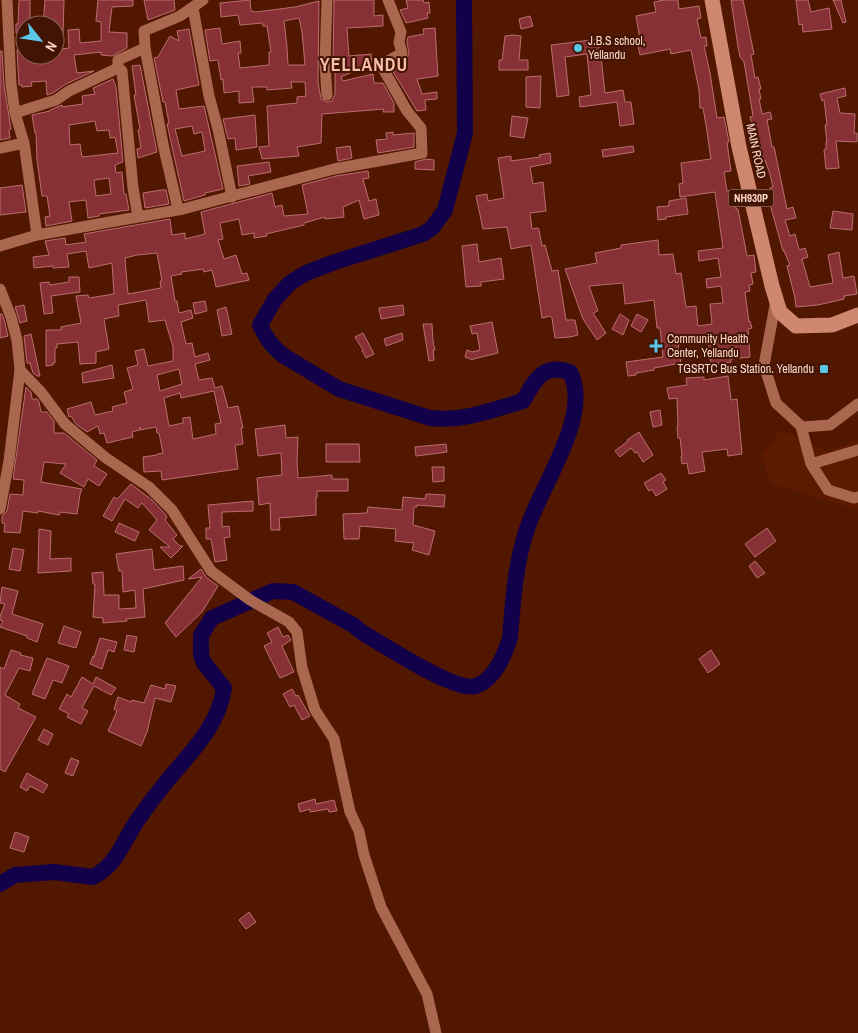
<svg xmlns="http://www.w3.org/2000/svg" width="858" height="1033" font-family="'Archivo Narrow',sans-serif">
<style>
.built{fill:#5c1a00}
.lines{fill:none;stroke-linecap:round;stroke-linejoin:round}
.river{stroke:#12014a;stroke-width:16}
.building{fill:#873035;stroke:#b96f70;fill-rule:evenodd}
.minor{stroke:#aa674f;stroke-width:11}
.highway{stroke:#cf876f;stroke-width:15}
.poi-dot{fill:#5bc7e7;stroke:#411403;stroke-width:2}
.labels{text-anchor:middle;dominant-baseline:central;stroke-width:4;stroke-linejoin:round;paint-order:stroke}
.shield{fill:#411403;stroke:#c59d8e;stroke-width:1}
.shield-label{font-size:11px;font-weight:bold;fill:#fed8ca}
.poi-label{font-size:12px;fill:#fed8ca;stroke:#411403;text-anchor:start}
.street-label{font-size:12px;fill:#fed8ca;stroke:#411403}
.district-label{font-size:18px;font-weight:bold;letter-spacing:1px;fill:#f9bda8;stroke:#411403}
</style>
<rect width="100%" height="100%" fill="#521700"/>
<path class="built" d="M780 430 829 452 858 439V510L771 484 761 456Z"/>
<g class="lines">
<path class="river" d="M0 884 15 875 54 872 93 877C119 863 123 840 139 818 148 805 157 793 167 781 190 753 219 726 224 688L204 663 201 655V635L212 618 273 591 293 592 353 625 363 633C384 645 456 693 476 686 495 679 504 656 510 638 513 602 515 566 526 532 539 488 593 416 570 372 543 363 535 380 523 401 492 410 462 422 430 418L339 389 284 356C272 347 266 338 260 325L275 299 290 283 306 273 335 262 423 234 432 228 445 210 465 133 464 0"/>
</g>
<path class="building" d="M19 0H30V25H25V32L16 33V24H18Z
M45 0H64L63 34H55V25H43Z
M98 0H133V6L112 7 109 32 127 33V48L112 56 101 55V52L74 55 77 73 94 71 66 84 53 93 47 95 46 81 31 82 32 86 22 87V85H19L17 50H25V55H30V61H40V55H55V50L69 48 68 30 79 29 80 43 101 41V22L96 21Z
M144 0H174L175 10 148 20Z
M250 0 251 11 256 12 295 7 319 1 318 82 321 99 327 102 332 101 335 94V66H333V64L334 0H374V16L383 15V26L347 28 349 56 371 54 372 63 341 77 343 81 373 74 374 83H383L394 103V112H383L384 109 322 114 321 143 297 147 299 156 262 159 259 147 269 146 267 106 297 103V97L306 96 305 82H291L292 88 267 90V87H252L254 102 239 103V91L224 93 223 79 221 80 218 60 210 61 205 30 220 28 222 44 240 41 241 53H238L240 68 269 65V52H271L267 26H263L262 23 240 25 238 15 221 17 220 3ZM299 18 302 32 305 65H288L287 47 284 21Z
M406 0H423L424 3 429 2 430 13H427L428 18 406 23 400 10 408 8Z
M664 0H678L679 9 699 6 701 18 697 19 701 38 706 37 707 46H704L710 73 717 118 724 117 729 142H727L731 171 724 172 727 191 733 190 736 209H738L747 256 754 255 756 272 751 273 753 284 749 285 750 291 745 292 749 322 750 321 752 328 748 329 750 357 731 359V362L711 365 708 341 678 345 681 363 654 368V370L636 373V375L628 376 626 362 663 357 660 328H657L654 300 625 304 623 283 589 286 598 311 593 313 606 333 597 340 583 319 565 269 597 263 595 253 621 248V245L658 240 659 255 673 254 676 274 681 273 686 307 696 306 698 326 712 324 710 304 723 303 721 286 707 288 706 279 721 277 718 258 699 261 698 251 723 248 715 192 680 197 679 184 683 183 681 163 711 159 706 125 703 108H700L699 90 691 50 671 54 670 49 640 55 638 46 641 45 636 16 656 12 654 2Z
M731 0H743L754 54 751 55 755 78 758 77 761 89H759L761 99H759L762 114 770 112 772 119 767 120 772 147H774L787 209 793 207 796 218 785 220 790 236 795 234 799 250 805 248 808 257 802 259 810 287 833 283 828 255 839 252 843 278 854 276 857 294 844 296V299L818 305 796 307 795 298 787 266 790 265 784 251H783L768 197 772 196 770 188 773 187 770 174 765 160 763 161 755 123 752 124 750 117 753 116 744 62 740 57 738 47Z
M796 0H808L811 12 829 8 832 29 803 32 802 24 799 25Z
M833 0H841L846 22 843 23Z
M530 16 533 26 521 29 519 19Z
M435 28 438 76 417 79 422 94 437 92V99L425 100 426 110 417 111 392 70 405 65V60L409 54 407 42 408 37 424 34 423 29Z
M189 29 199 85 176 90 179 109 204 106 223 189 205 193V195L184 201 167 124 169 123 165 102H163L154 58 158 57 170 36 179 41 177 31ZM192 126 194 134 202 132 205 151 182 156 175 129Z
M513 35 521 36 519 60H528V70H499V60H502L505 36Z
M599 39 605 93 623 90 625 102H631L634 124 620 126 617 102 580 107 579 97 591 95 587 54 565 57 569 95 557 97 551 45Z
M0 51H2L4 85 11 129 9 130 10 138 0 140Z
M140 65 157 152 138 158 137 149 141 148 138 130 140 129 134 95H136L132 66Z
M541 76 540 108 526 107V77Z
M113 79 116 87 123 162 115 165 116 173 122 172 124 194H126L129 210 99 214V216L88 218 86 200 69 202 72 221 46 226 45 217 50 216 47 196H42L37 160 36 133H35L32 115 50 111V110L62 105V107L83 104 82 96 95 94 93 88ZM95 121 97 131 109 130 110 138 115 137 118 153 82 157 80 144 70 145 69 125ZM109 178 111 194 96 196 94 180Z
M845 88 846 96 837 98 840 113 855 114 854 133H857V142L836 141 839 168 826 169 824 150 826 149V142H827L825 125H827L826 116 824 100 822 101 820 94Z
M255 115 257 147 236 150 235 138 228 139 223 119Z
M512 116 528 118 524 138 510 136Z
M393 132V135L414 133V147L378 153 376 140 387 139 386 133Z
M350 146 352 158 338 161 336 148Z
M633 146 634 152 603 157 602 150Z
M550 153 551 163 530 167 533 184 543 182 546 211 530 213 532 229 538 228 539 230 542 246 545 245 552 271 558 270 566 320H575L578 335 570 337 555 338 552 318 550 316 542 318 531 245 511 249 507 227 483 229 476 196 487 194 488 201 504 198 498 158 511 156V161L540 157 539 155Z
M426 159 434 160V170L415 169V162Z
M269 162 271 172 248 176 250 184 239 186 237 166Z
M368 171 369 178 363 179 369 201 376 199 379 215 364 219 359 200 343 207 344 217 325 219V217L304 223V225L266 234 267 236 254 238V233L242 235 239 219 220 223 223 239 218 240 224 259 236 255 242 274 247 273 249 280 216 287 212 270 204 272 203 269 181 272 182 274 171 276 175 301H177L179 313 191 310 193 318 181 322 186 344 192 343 195 357 208 353 210 360 195 364 199 380 212 378 215 388 222 386 228 408 238 406 243 428H241L243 444 235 445 238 469 162 480 161 471 144 472 143 457 157 455V454L163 453 159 433H157L156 427 140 430V427L139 430 132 432 133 437 107 443 104 433 100 434 98 426 87 432 76 424 71 416 69 417 67 409 91 402 95 415 113 411 112 407 127 403 124 392 133 389 127 368 138 365 135 351 144 349 148 366 173 361V347L165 320 149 322 146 300 118 305 119 316 104 319 109 349 96 352V363L80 364 78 342 57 344V348H55V363H53V365L46 366V330H61V327L81 323 76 296 88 295 89 298 114 294 112 263 89 268 86 251 67 254 69 267 53 268V266L34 268 33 257 49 255 45 241 65 238 66 245 86 242 84 234 170 219 172 235 185 233V239L205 234 201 212 272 193 275 207 282 205 284 216 308 214 302 185 336 176ZM157 253 162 281H160L161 288 128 294 125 258 137 255ZM179 369 182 384 160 391 157 375ZM214 391 221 423 215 424 216 434 193 439 190 417 183 418V423L169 426 164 398 180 393 181 398Z
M22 185 26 212 0 215V188Z
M161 190H166L169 204 145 208 143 193Z
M686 198 688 214 666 217V219L658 220 657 207 669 206V201Z
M833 211 853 214 852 230 830 228Z
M477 244 479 262 501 258 504 279 481 282V286L466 287 462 246Z
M69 277H79L80 292 51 296 53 313 44 314 40 283 49 282 50 285 69 282Z
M205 301 207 311 195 314 193 303Z
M24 305 27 321 20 323 15 307Z
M403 305 404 315 381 319 379 308Z
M226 307 232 334 222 336 217 310Z
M0 314H2L4 319 8 336 0 338Z
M620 314 629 320 623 335 612 329Z
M637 314 648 320 641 332 631 326Z
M492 322 498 353 473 359V360L465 357 467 350 472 352 480 350 477 333 472 334 470 326Z
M423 324H432L433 341 435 350H433L434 360 429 361Z
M363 333 374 354 366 358 362 350H363L355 337Z
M402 333 403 340 386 346 384 339Z
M31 334 40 376H37L33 373 30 363H27L24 336Z
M112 365 114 378 83 383 82 373Z
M728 376 731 400 737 399 742 454 728 456 727 449 702 452 705 471 689 474 687 463 682 464 681 456H682L680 438H678L677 426H678L677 398 669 399 667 388 687 385 686 378 704 377V380Z
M26 387 31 392 32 399H37L39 402 41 412H47L54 421V433H64L97 460 94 466 107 474 99 486 88 479 84 487 60 473 66 464 44 462 41 482 82 489 80 494 77 514 60 512 59 515 38 511V513L23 511 20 533 4 532 5 524 2 523V516L7 511 10 494 23 495 24 480 13 479Z
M660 410 662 425 653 427 650 412Z
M285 425 286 438 298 437 297 462 298 478 332 475V479H348V491H317V497H316V515L279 518 280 530H271L270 503 259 505 257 478 282 475 281 453 258 456 255 429Z
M639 432 653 455 643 462 637 452 635 453 631 448 620 457 615 451 628 441 627 440Z
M326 444H359L360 462H326Z
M446 444 447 452 416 456 415 447Z
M432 467H444V481L433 482Z
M661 473 666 480 663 482 667 489 656 496 652 489 649 491 644 483Z
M131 484 152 500 166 515 167 517 165 520 177 535 173 539 180 546H183L171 558 160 547H170L149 530 157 520 142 503 138 508 125 499 112 521 103 516 114 497 117 499Z
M426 494 445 495 444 507 417 505V507H414L413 525 435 531 429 555 412 550 414 543 395 541 396 529 360 526 359 539H344L343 514 367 513 368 507 402 510 403 497 425 499Z
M253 501V511L222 512V527L229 526 230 537 224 538 227 560 215 562 211 539H206V528H210L208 505Z
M119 523 139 532 135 541 115 532Z
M767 528 776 541 755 557 745 544Z
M39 529 51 531 50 559 71 558V571L38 573Z
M13 548 24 550 20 571 9 569Z
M152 549 154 570 183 566 184 580 143 589 145 617 126 619 127 621 103 623V618L93 617 95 584H93L92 573 103 572 104 595H119V609L136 608 135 590 123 592 122 571H119L116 554Z
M755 561 765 573 757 578 749 566Z
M201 569 206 577 218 586 202 612 176 637 165 623 202 577 188 579Z
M2 587 18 591 12 614 43 624 37 642 27 638V636L0 627 3 621 0 620V616L5 604 0 603Z
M64 626 81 632 76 648 58 643Z
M278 627 283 637 288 635 291 640 282 646 294 672 280 678 264 646 272 642 267 633Z
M127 635 137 637 134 652 124 650Z
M100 638 117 642 114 652 108 650 102 669 90 664 93 656 94 657Z
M11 650 21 653 20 655 33 658 30 671 19 668 5 695 20 704 18 708 36 717 5 772 0 769V667L4 669Z
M711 650 720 664 708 673 699 659Z
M47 658 69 666 62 683 53 680 45 699 32 694Z
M82 677 93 684 96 677 116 688 111 695 94 686 82 708 88 711 81 724 67 717 69 714 59 709 67 694 71 697Z
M166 684 176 686 171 702 155 698 147 732 141 746 108 731 117 711 114 709 118 697 131 702 132 700 144 703 151 685 165 689Z
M292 689 296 696 298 695 310 716 302 720 294 705 290 707 283 694Z
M44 729 53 734 48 745 38 740Z
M71 758 79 761 73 776 65 773Z
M27 773 48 785 43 793 30 786 27 791 20 787Z
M315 799 316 804 334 800 337 811 329 812 328 809 310 812V809L300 812 298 804Z
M15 832 29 837 24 852 10 848Z
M249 912 256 922 246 929 239 920Z"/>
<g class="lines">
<path class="minor" d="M7 0 11 84 15 113 24 143 37 235
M193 8 209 96 218 129 232 197
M145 48 163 144 178 209
M118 68 122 71 133 188 138 217
M327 95 325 64 327 0
M15 113 56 100 69 91 118 68V60L145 48 144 31 180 16 203 0
M0 148 24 143
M0 246 37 235 183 209 334 169 422 153 421 128 407 111 381 65 402 53 399 42 401 32 388 0
M0 289 11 317 17 340 20 370 9 461 0 509
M776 300 764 365 776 403 802 427 830 425 858 404
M20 370 41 392 65 424 106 458 149 487 172 510 211 571 250 600 289 622 297 632 302 668 315 710 334 739 350 812 359 831 364 855 381 907 427 994 436 1033
M801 426 811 464 828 490 854 498 858 497
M811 464 858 450"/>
<path class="highway" d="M712 0 739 147 772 286 780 312 796 326 832 325 858 315"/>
</g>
<g class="poi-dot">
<circle cx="578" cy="48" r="5"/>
<path d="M653.5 338.5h5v5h5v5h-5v5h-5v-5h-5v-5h5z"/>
<rect x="819" y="364" width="10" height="10" rx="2.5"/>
</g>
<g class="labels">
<rect class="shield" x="728.5" y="189.5" width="45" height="17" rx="4"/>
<g class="shield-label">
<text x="751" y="198">NH930P</text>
</g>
<g class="poi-label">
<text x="588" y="41">J.B.S school,<tspan x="588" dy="14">Yellandu</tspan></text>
<text x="667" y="339">Community Health<tspan x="667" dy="14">Center, Yellandu</tspan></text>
<text x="814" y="369" text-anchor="end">TGSRTC Bus Station. Yellandu</text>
</g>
<g class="street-label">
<text transform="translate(756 151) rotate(78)">MAIN ROAD</text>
</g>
<g class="district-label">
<text x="364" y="64">YELLANDU</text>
</g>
</g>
<g transform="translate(40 40) rotate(120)"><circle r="24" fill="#411403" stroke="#8d6253"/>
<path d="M0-4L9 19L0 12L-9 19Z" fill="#5bc7e7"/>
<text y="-8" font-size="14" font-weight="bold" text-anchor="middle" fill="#fed8ca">N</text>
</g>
</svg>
